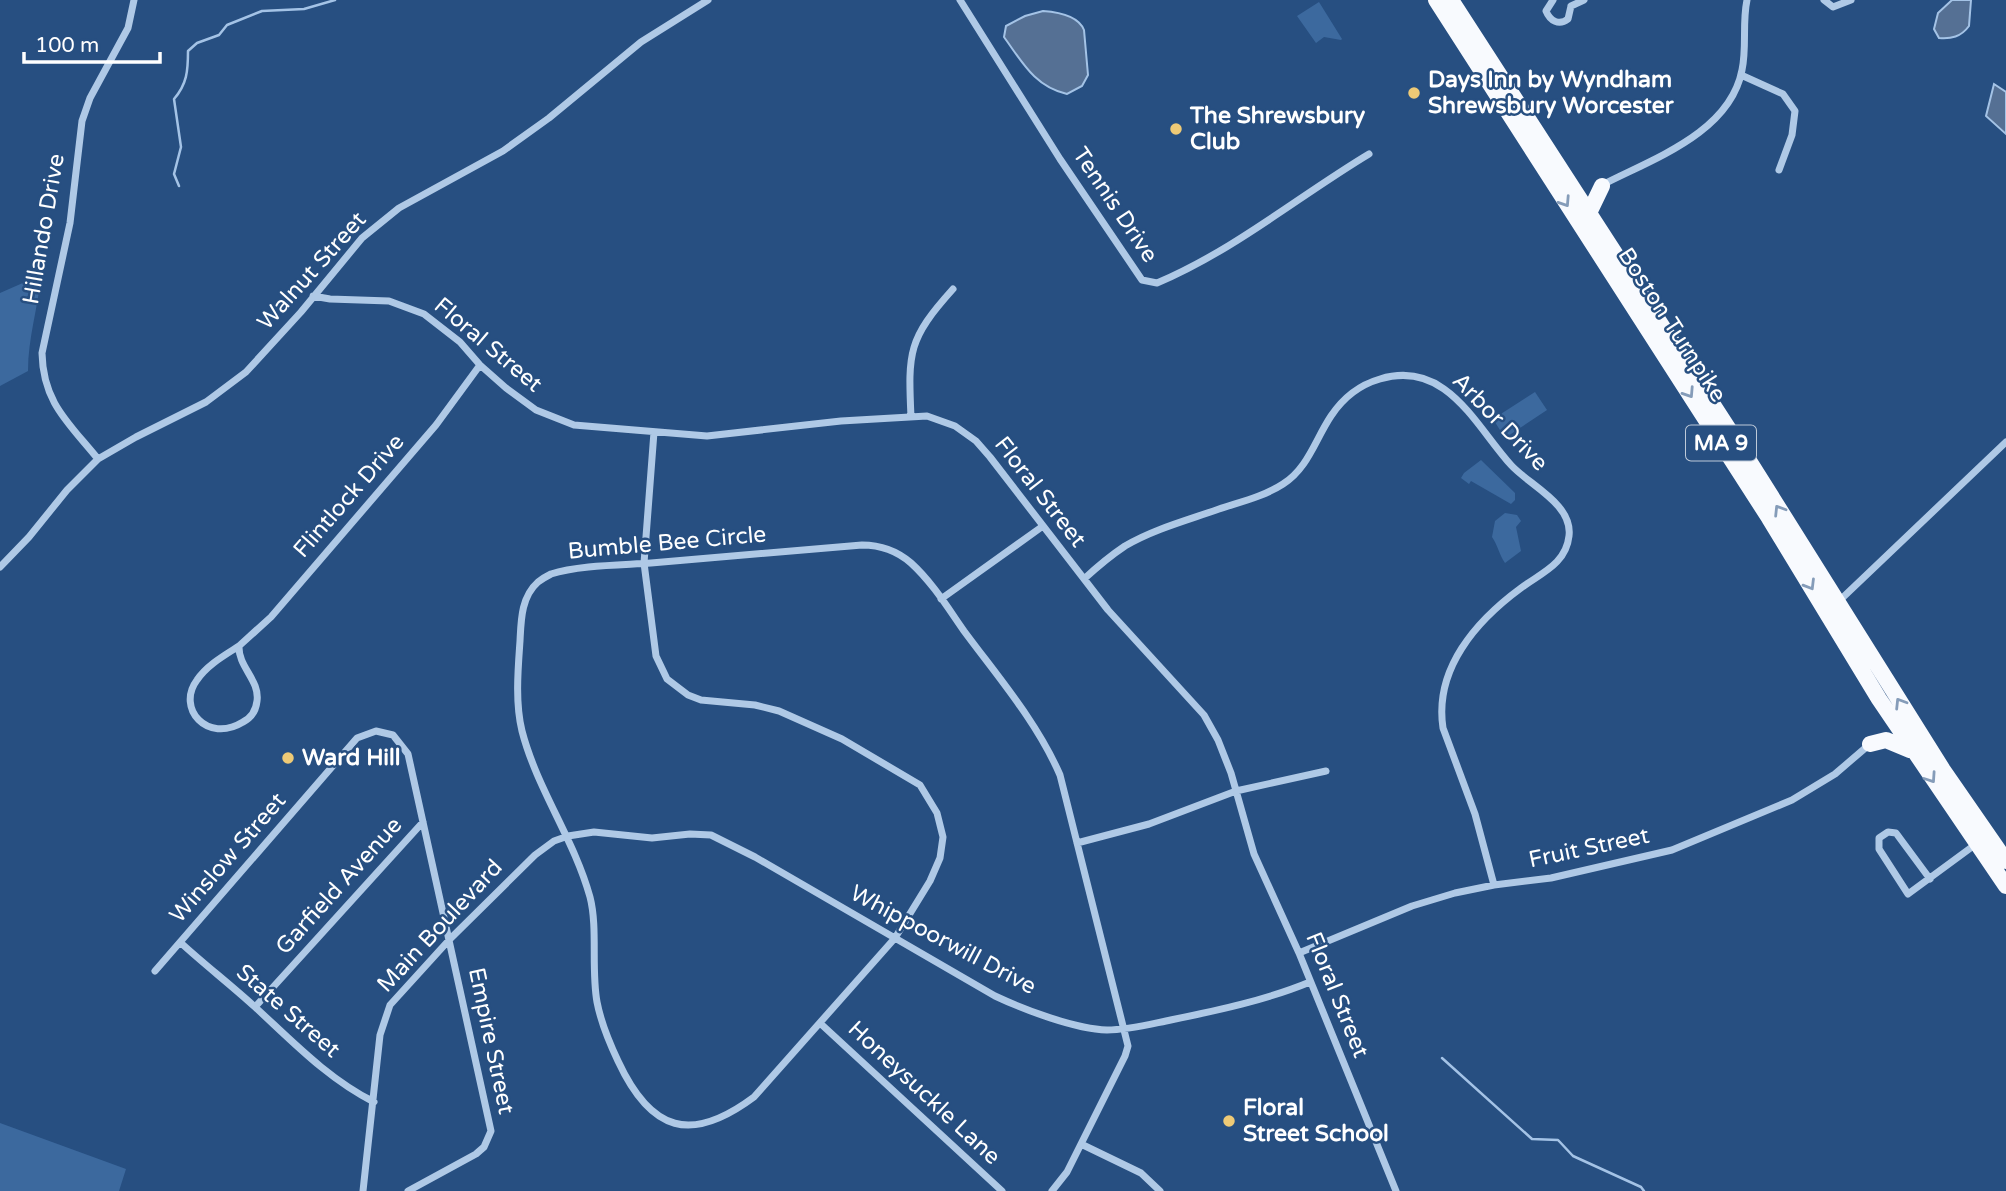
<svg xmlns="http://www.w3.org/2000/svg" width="2006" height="1191" font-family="'Varela Round',sans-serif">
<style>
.green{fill:#3c699e}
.water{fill:#557094;stroke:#a4c3e6;stroke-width:2}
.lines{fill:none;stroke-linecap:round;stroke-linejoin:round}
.stream{stroke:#a4c3e6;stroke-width:2.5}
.minor{stroke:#afc9e6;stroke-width:7}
.trunk{stroke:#f8fafe;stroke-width:16}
.oneway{stroke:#859cb9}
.poi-dot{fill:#eeca76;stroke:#274f81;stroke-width:2.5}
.labels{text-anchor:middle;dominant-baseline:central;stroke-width:5;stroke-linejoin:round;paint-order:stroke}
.shield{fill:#274f81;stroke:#becad9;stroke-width:2}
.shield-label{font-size:21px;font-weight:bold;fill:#fff}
.poi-label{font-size:23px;font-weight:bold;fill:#fff;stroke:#274f81;text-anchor:start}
.street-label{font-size:23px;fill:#fff;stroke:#274f81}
</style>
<rect width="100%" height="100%" fill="#274f81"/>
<path class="green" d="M1319 2 1342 39 1341 40 1324 37 1316 43 1297 16Z
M41 275C38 308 28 338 28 371L0 386V293Z
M1535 392 1547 410 1505 438 1493 419Z
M1481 460 1515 493V500L1511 504 1471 481 1469 484 1461 478 1464 473Z
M1505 513 1517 515 1521 521 1516 527 1521 551 1505 563C1499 554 1498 546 1492 537L1495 521Z
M0 1123 126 1169 119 1191H0Z"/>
<path class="water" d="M1952 0H1971L1969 26C1961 37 1951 39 1939 38L1934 29 1938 13Z
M1043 11C1057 12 1078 15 1084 30L1088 75 1082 86 1067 94C1035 87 1022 62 1004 37L1006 26 1025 16Z
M1994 84 2006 92V134L1986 116Z"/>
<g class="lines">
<path class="stream" d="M179 186 174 174 181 147 174 99C187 84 188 71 188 51L197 43 219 35 227 25 262 11 304 9 335 0
M1442 1058 1532 1139 1558 1140 1573 1156 1641 1187 1644 1191"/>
<path class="minor" d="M960 0 1060 159 1142 280 1157 283C1233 251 1299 196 1369 154
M1553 0 1546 11C1550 21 1559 26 1568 19L1571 6
M1824 0 1833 7 1851 0
M1571 6 1584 0
M1741 75 1783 94 1795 111 1792 135 1779 170
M1602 185C1652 159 1730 133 1742 70 1747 47 1742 23 1747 0
M313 296 330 299 389 301 424 314 460 342 480 365 506 388 536 410 574 425 707 436 841 421 927 416 955 426 976 441 990 457 1108 610 1204 715 1218 740 1231 773 1254 854 1299 953 1396 1191
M911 417C908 352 908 339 953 289
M654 432 644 563 656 656 667 679 688 695 701 700 755 705 779 711 842 739 920 785 937 813 943 837 940 858 930 881 895 938 754 1097C691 1144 651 1132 618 1061 609 1042 601 1023 597 1002 591 969 598 928 590 897 574 839 537 789 522 731 515 703 518 669 520 641 521 621 521 597 538 582 542 579 547 576 551 574 578 565 622 565 651 563 721 557 791 551 862 545 881 545 896 550 911 563 932 582 948 608 964 631 998 677 1037 722 1060 775L1128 1046 1125 1056 1067 1172 1052 1191
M98 459C69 423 43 403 42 353L70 223 82 121 90 98 128 28 134 0
M0 567 29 537 67 490 98 459 136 437 206 402 246 372 301 312 362 238 399 208 503 151 549 118 641 42 708 0
M1084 579C1097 567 1110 556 1125 546 1154 529 1188 520 1219 509 1240 502 1263 497 1283 484 1308 468 1315 440 1331 416 1343 398 1359 385 1380 379 1446 359 1475 425 1511 465 1529 485 1573 504 1569 536 1566 564 1541 573 1521 588 1476 621 1434 669 1443 728L1475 814 1494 885
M941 599 1043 526
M1837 603 2006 442
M239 646C225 655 207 665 197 680 176 708 207 744 243 722 251 718 256 710 257 701 260 680 238 667 239 646L271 617 436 425 480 365
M1077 843 1149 824 1236 791 1326 771
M1930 879 1896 833 1888 832 1879 838V849L1908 894 1976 844
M181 943C205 965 231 985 255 1007 292 1041 328 1079 374 1102
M1299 953 1412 906 1455 893 1494 885 1551 878 1672 850 1792 800 1835 774 1870 744
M155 971 357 738 376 731 393 735 408 754 491 1131 484 1147 476 1154 408 1191
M255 1007 423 822
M821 1024 1002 1191
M1081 1144 1141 1173 1160 1191
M363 1191 380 1035 390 1005 450 939 535 855 554 841 568 836 594 832 652 838 690 834 711 835 755 857 995 996C1025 1010 1075 1029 1107 1030 1127 1030 1147 1025 1166 1021 1214 1011 1264 1001 1310 982"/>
<path class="trunk" d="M1436 0 1769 518 1879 699 2006 886
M1451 0 1741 448 1943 770 2006 861
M1589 213 1602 186
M1870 744 1886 740 1910 750"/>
</g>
<defs><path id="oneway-chevron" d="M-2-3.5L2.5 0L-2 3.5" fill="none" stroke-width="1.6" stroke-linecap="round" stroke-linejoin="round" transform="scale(1.75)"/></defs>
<g class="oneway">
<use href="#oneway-chevron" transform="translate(1565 202) rotate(57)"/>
<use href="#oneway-chevron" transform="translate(1689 393) rotate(57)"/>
<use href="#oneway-chevron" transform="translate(1779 510) rotate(-122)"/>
<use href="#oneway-chevron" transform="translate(1810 585) rotate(59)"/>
<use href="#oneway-chevron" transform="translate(1900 703) rotate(-122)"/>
<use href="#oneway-chevron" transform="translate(1931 778) rotate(56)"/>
</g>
<g class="poi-dot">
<circle cx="1414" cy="93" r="7"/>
<circle cx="1176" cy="129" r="7"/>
<circle cx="288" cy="758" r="7"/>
<circle cx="1229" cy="1121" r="7"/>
</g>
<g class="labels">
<rect class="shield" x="1686" y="425.5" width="70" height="35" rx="5"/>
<g class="shield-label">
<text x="1721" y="443">MA 9</text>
</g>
<g class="poi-label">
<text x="1428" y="80">Days Inn by Wyndham<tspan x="1428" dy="26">Shrewsbury Worcester</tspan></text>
<text x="1190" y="116">The Shrewsbury<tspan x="1190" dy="26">Club</tspan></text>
<text x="302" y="758">Ward Hill</text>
<text x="1243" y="1108">Floral<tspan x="1243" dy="26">Street School</tspan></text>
</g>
<g class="street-label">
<text transform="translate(1115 205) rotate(56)">Tennis Drive</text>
<text transform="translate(44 229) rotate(-80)">Hillando Drive</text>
<text transform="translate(312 271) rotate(-48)">Walnut Street</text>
<text transform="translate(1672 325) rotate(57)">Boston Turnpike</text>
<text transform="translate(488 345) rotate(40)">Floral Street</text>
<text transform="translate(1500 422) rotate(46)">Arbor Drive</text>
<text transform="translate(1040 492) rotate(52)">Floral Street</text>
<text transform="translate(349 496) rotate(-49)">Flintlock Drive</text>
<text transform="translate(667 543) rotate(-5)">Bumble Bee Circle</text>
<text transform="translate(1589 848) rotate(-12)">Fruit Street</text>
<text transform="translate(228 858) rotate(-49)">Winslow Street</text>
<text transform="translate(339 886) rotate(-48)">Garfield Avenue</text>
<text transform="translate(440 926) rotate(-47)">Main Boulevard</text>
<text transform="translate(943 940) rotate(28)">Whippoorwill Drive</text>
<text transform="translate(1337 995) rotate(68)">Floral Street</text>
<text transform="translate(288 1011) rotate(41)">State Street</text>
<text transform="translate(491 1041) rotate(78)">Empire Street</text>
<text transform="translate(924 1093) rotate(43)">Honeysuckle Lane</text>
</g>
</g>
<path d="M24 52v10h136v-10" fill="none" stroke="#ffffff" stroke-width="3.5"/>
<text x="35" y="52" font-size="21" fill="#ffffff" stroke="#274f81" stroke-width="5" paint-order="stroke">100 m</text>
</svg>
